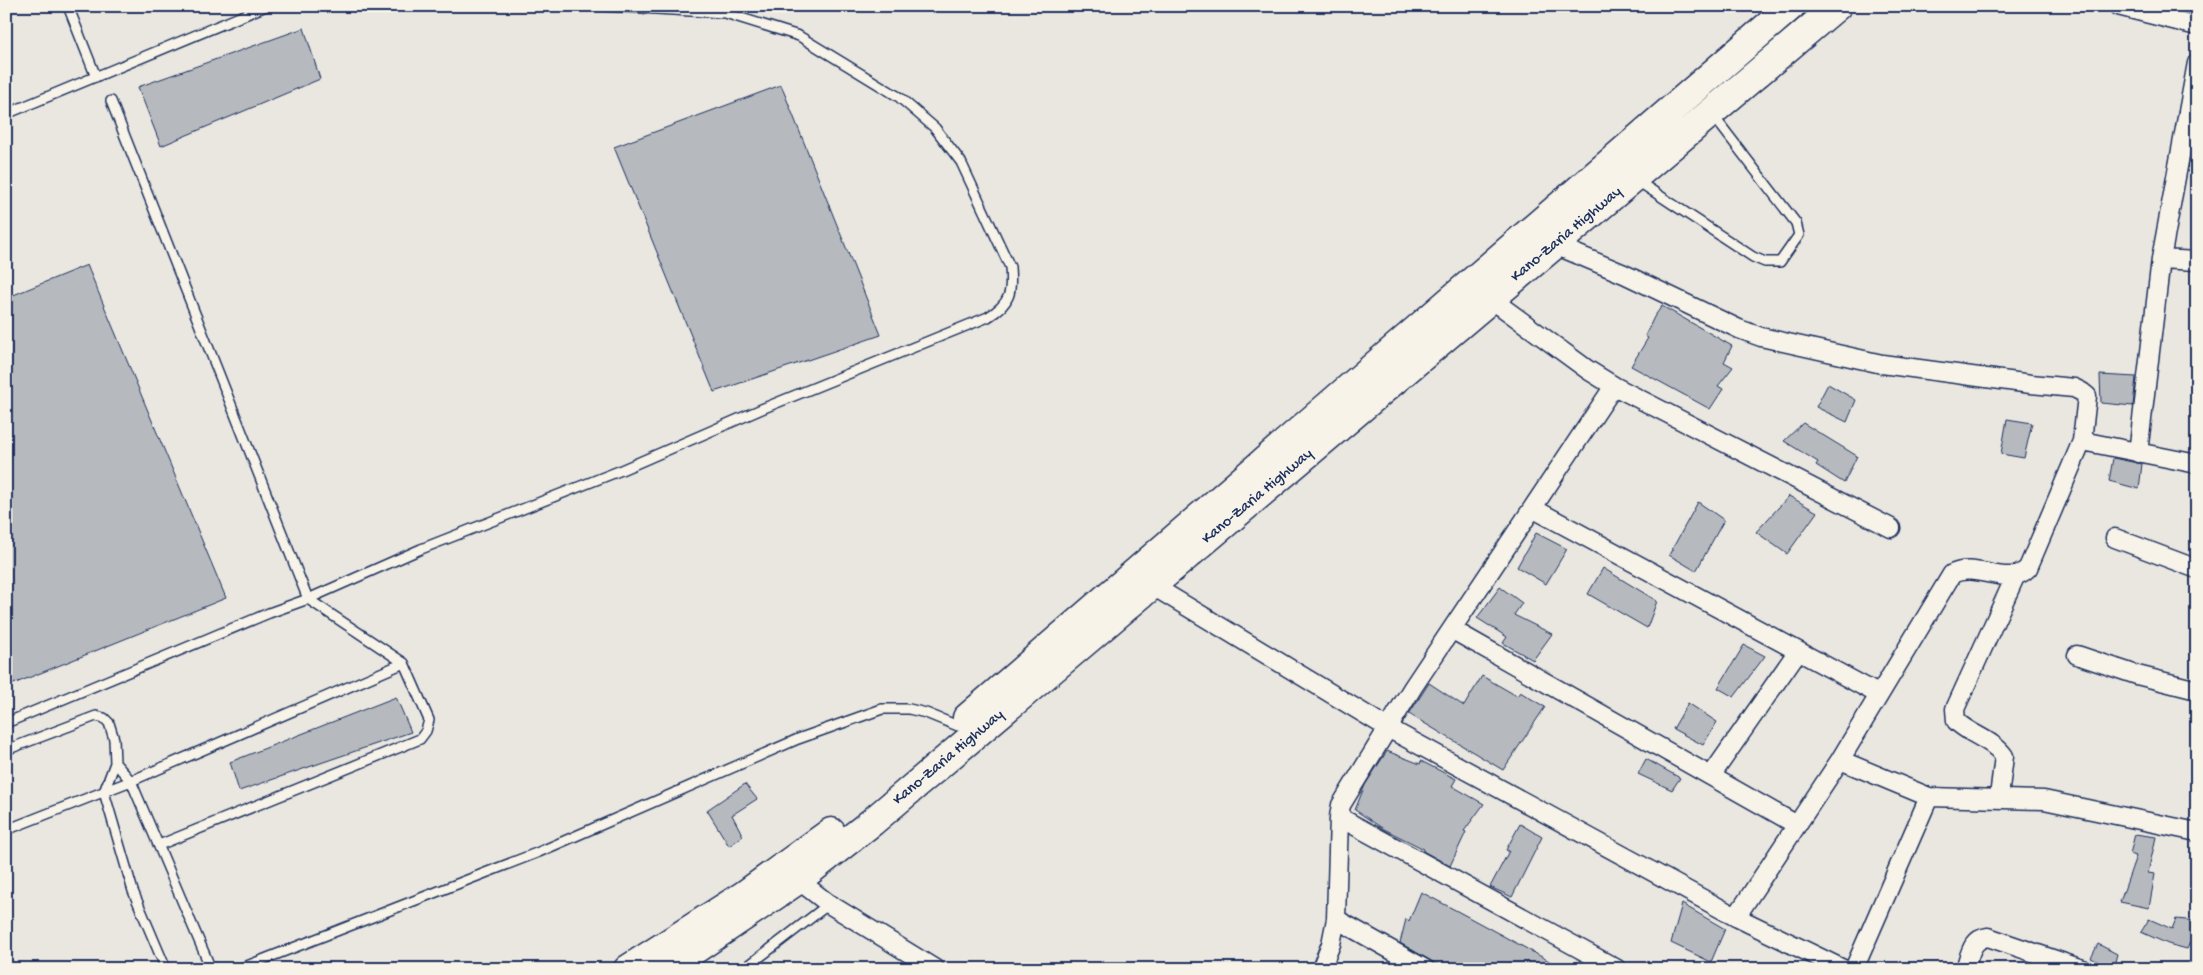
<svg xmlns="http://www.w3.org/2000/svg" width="2203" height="975" font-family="'Gochi Hand',sans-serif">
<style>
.building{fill:#b6babf;stroke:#1b2f5e}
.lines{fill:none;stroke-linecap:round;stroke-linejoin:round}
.service-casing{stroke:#1b2f5e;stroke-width:12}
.minor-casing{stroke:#1b2f5e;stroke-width:21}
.trunk-casing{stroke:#1b2f5e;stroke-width:31}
.service{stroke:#f7f3e8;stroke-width:9}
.minor{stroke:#f7f3e8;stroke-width:18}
.trunk{stroke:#f7f3e8;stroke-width:28}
.labels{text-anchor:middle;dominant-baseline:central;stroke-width:4;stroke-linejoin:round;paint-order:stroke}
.street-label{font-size:16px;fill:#1b2f5e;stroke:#f7f3e8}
</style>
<rect width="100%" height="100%" fill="#eae7e0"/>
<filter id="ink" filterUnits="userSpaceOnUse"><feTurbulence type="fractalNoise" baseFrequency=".02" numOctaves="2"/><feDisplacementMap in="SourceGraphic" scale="10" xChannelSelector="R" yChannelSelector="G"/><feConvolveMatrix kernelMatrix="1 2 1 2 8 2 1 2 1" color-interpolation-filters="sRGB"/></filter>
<g filter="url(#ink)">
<path class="building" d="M304 28 320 79 161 146 138 87Z
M781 85 881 335 714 392 614 147Z
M87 265 226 598 6 687V298Z
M1662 306 1732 346 1724 362 1733 367 1718 386 1723 389 1710 409 1631 366 1648 338 1645 336 1654 317Z
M2100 375 2136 377 2133 406 2101 403Z
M1828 384 1856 400 1847 422 1816 407Z
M2007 419 2032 423 2024 458 2001 454Z
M1803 423 1857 456 1844 483 1816 465 1818 462 1784 441Z
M2113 458 2142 464 2139 489 2109 481Z
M1789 496 1817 512 1787 554 1756 532Z
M1698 502 1724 520 1696 571 1669 555Z
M1536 533 1567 549 1546 584 1517 567Z
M1603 568 1657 601 1647 628 1588 594Z
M1500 587 1522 603 1514 615 1552 634 1533 660 1503 643 1507 637 1477 618Z
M1744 645 1765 656 1734 697 1718 688Z
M1482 676 1517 696 1520 692 1545 707 1503 770 1409 714 1429 683 1464 706Z
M396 697 411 732 239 791 230 762Z
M1688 703 1717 722 1703 745 1673 729Z
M1387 751 1420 764 1421 761 1456 779 1452 786 1484 804 1464 831 1466 832 1450 866 1423 851 1424 849 1382 828 1355 810 1365 785Z
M1646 759 1680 778 1672 790 1638 774Z
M745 784 757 799 732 815 743 836 729 846 707 810Z
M1520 824 1542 837 1512 897 1490 887 1509 851 1506 850Z
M2135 834 2156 837 2148 873 2155 874 2149 908 2120 902 2136 856 2130 854Z
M1421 892 1459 912 1564 969H1506L1493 962 1489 969H1445L1433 962 1400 943 1406 919 1409 921Z
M1682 904 1725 929 1711 962 1671 943Z
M2149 919 2172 929 2176 919 2197 921V927L2187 949 2168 944 2141 932Z
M2098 944 2117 954 2113 969 2091 958Z"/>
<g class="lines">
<defs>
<path id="service" d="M68 6 96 77
M111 101 308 599 404 663 429 720 426 731 420 739 159 845
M6 114 266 6
M1636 180 1753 257 1765 262H1780L1799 235 1796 223 1712 114
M6 723 269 613 308 599 421 549 619 471 764 408 988 317C1011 303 1012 292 1010 267L961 162 935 128 899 97 799 36 725 13 604 6
M6 750 96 716 104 718 109 723 114 739 115 763 104 792 133 891 166 969
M115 763 131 781 211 969
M6 830 131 781 404 663
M239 969 539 852 798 739 882 709H909L926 713 958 726
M744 969 829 904"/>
<path id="minor" d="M2118 6 2197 26
M1555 245 1624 274 1739 329 1761 337 1882 364 2031 384 2074 388 2082 392 2087 396 2082 441 2028 568C2008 589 1976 561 1952 574L1840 760 1736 917
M2161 259 2197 261
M1491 299 1588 370 1614 386 1891 528
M2082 441 2197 464
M2138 453 2161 259 2197 63
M1534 509 1878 694
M2115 538 2197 569
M1153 586 1388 728 1736 917 1843 969
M1453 630 1797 825
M2077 655 2137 675 2197 690
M1840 760 1929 797 2044 800 2197 832
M1711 776 1798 651
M1999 797 2004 756C1992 739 1970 735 1956 721L1955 709 2015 577
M1339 817 1617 969
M798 880 829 904 935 969
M1336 919 1425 969
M1321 969 1331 944 1336 919 1339 817 1341 805 1413 687 1614 386
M1854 969 1929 797
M1965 969C1970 955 1971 939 1988 937L2082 969"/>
<path id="trunk" d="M967 718 1791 6
M628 969 744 895 831 832
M666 969 798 880 872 822 1837 6"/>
</defs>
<use href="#service" class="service-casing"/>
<use href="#minor" class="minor-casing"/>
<use href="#trunk" class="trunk-casing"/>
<use href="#service" class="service"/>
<use href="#minor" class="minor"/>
<use href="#trunk" class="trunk"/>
</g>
</g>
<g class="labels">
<g class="street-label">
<text transform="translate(1567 235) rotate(-40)">Kano-Zaria Highway</text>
<text transform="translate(1258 497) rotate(-40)">Kano-Zaria Highway</text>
<text transform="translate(949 758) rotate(-40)">Kano-Zaria Highway</text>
</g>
</g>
<rect width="2203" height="975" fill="none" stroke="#f7f3e8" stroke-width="25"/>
<rect x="12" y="12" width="2178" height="950" fill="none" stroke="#1b2f5e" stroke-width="2" filter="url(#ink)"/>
</svg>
